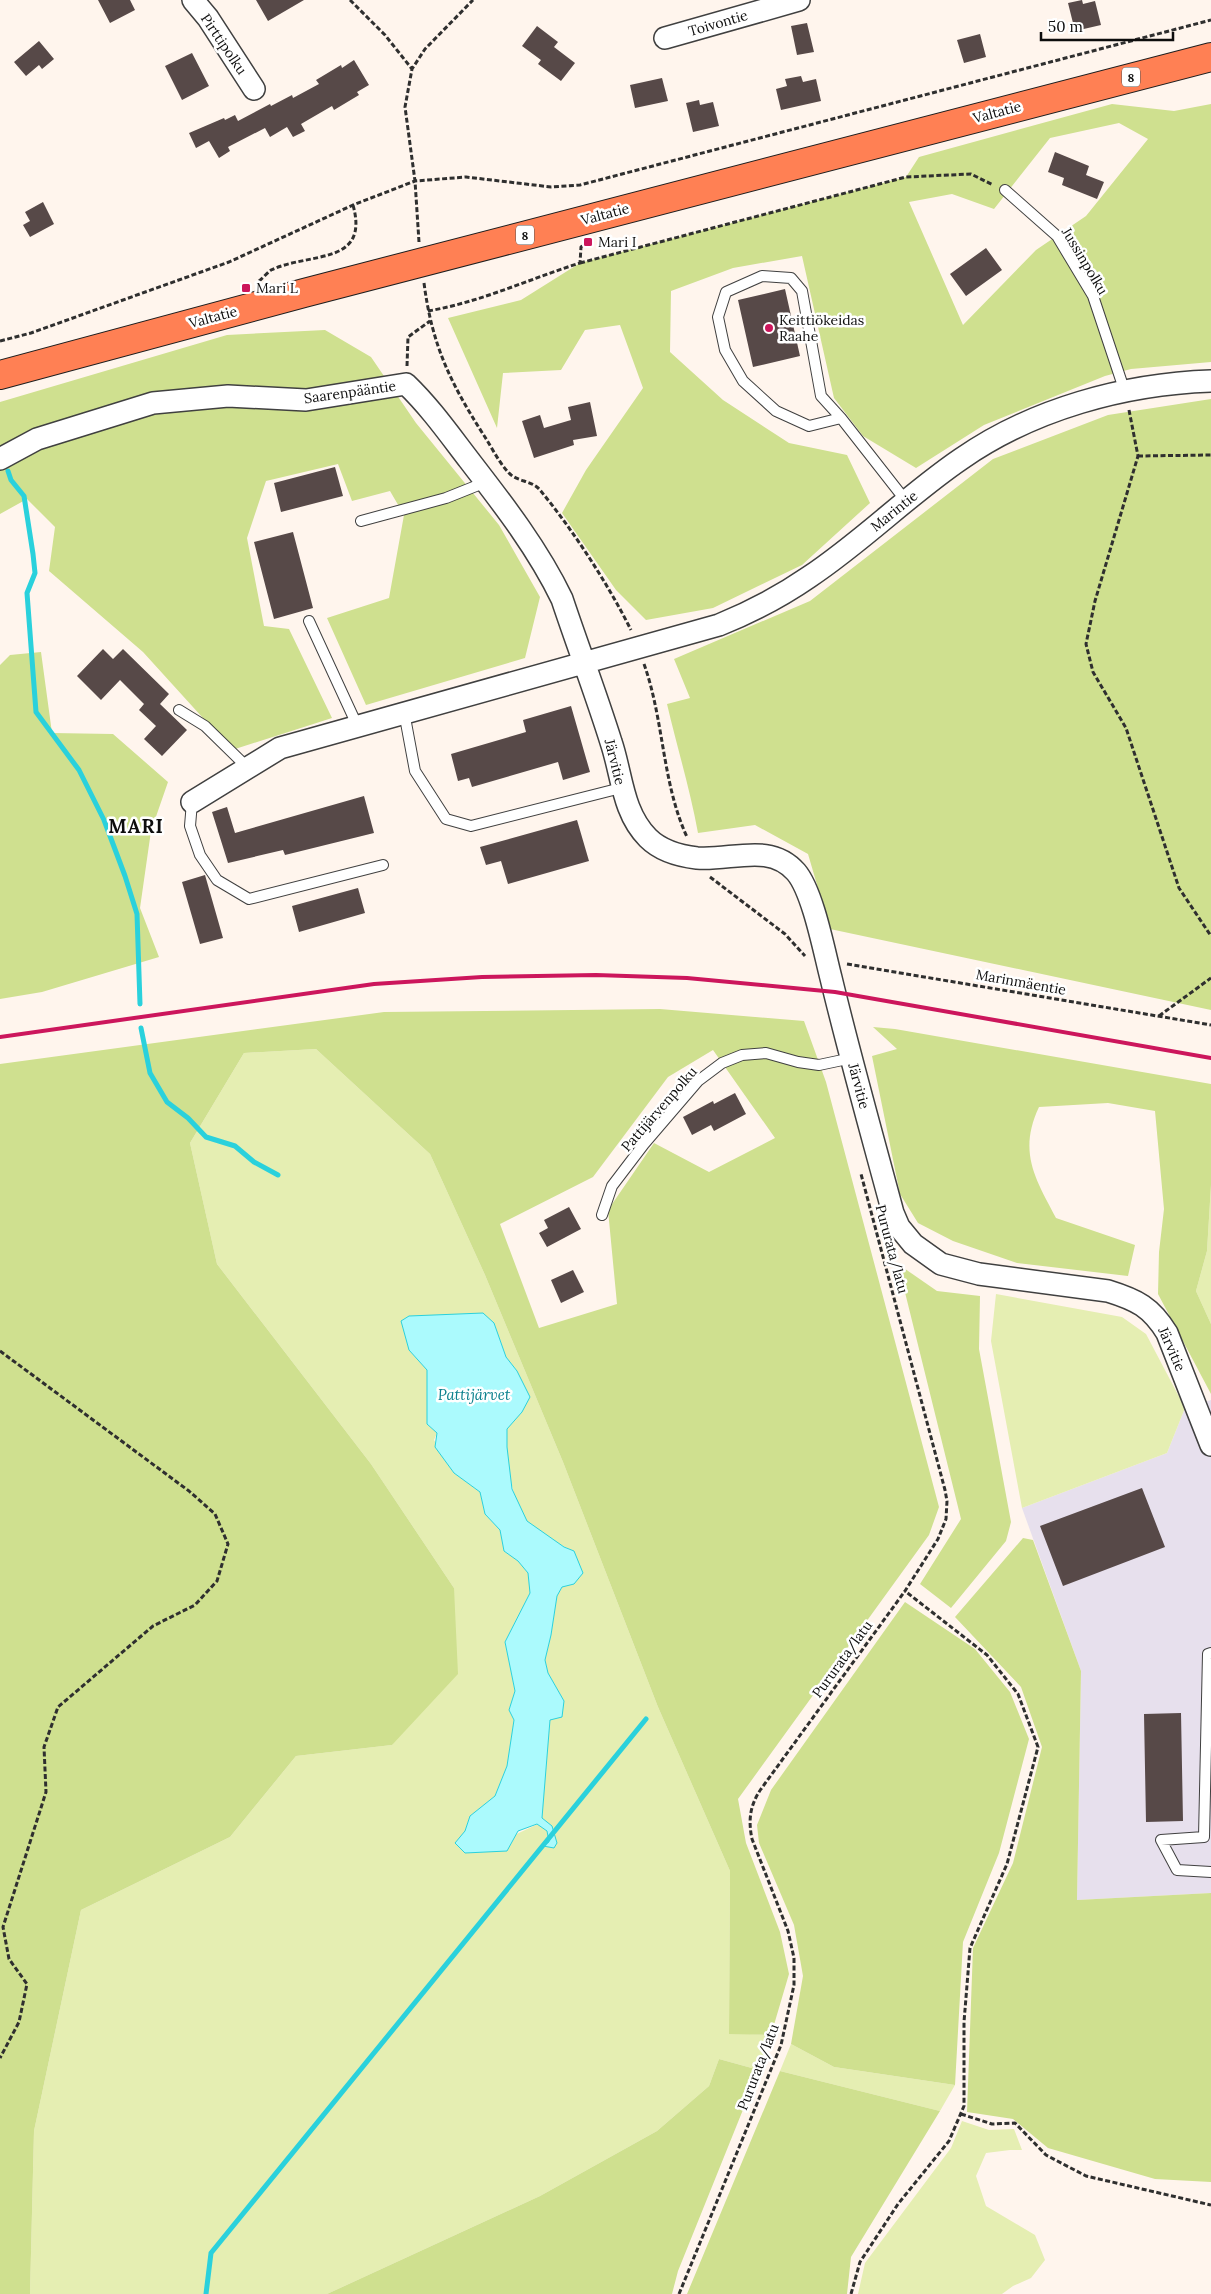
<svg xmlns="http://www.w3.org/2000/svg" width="1211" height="2294" font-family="Lora,serif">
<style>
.industrial{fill:#e7e0ed}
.green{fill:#e5eeb2;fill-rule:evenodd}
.forest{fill:#cfe08f;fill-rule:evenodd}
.water{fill:#abfafd;stroke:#2ad1dc}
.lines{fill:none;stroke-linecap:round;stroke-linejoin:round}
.stream{stroke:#2ad1dc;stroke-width:5}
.building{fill:#574948}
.service-casing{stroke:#404040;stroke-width:12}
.minor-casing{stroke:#404040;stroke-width:24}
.trunk-casing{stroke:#1e1e1e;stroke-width:30}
.path{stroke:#2f2f2f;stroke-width:3;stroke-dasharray:5 2.5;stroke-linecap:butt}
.service{stroke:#fff;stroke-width:10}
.minor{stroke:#fff;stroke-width:21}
.trunk{stroke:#ff8054;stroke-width:28}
.rail{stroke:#cc165c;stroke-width:4}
.poi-dot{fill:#cc165c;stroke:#fff;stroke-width:2}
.labels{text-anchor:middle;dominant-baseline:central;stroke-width:5;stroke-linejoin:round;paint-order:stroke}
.shield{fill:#fff;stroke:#565656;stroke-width:1}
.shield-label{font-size:12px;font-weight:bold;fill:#0d0d0d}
.street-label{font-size:14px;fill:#0d0d0d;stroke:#fff}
.poi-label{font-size:14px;fill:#0d0d0d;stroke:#fff;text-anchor:start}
.water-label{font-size:15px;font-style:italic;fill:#0b808d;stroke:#fff}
.district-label{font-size:19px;font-weight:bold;letter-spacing:1px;fill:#0d0d0d;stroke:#fff}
</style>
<rect width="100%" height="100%" fill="#fff5ed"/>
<path class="industrial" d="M1211 1400V1893L1077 1900 1081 1671 1022 1508 1167 1453 1185 1408Z"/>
<path class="green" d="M316 1049 430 1154 485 1275 563 1462 658 1707 730 1871 729 2033 771 2035 759 2070 719 2059 709 2086 657 2131 540 2196 327 2294H30L34 2131 81 1910 230 1837 296 1756 392 1745 454 1588 371 1464 217 1264 190 1143 244 1053ZM409 1316 494 1323 506 1357 517 1371 522 1412C518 1417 509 1424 507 1430 501 1449 514 1503 525 1519 533 1530 561 1546 574 1551V1584L562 1587 557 1596 551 1635 545 1660 548 1673 564 1701 550 1720 542 1818 552 1826 554 1848 544 1846 549 1843 547 1831 538 1824 478 1852 465 1853V1831L470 1816 495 1796 507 1766 514 1720 509 1710 515 1691 505 1642 530 1593 528 1573 518 1561 504 1551 500 1530 485 1514 480 1492 454 1473 434 1440 437 1433 427 1424V1370L409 1350Z
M1211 1185V1324L1196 1291 1207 1251Z
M996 1294 1122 1317 1146 1334 1185 1408 1167 1453 1022 1508 991 1341Z
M791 2044 834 2067 955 2085 940 2111 780 2071Z
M962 2121 989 2130 1014 2129 1022 2150H1010L986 2153 976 2176 986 2206 1035 2235 1045 2260 1031 2278 1013 2286 1002 2294H858L865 2263 951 2148Z"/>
<path class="forest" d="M1112 104 1174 111 1211 104V362L1131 369 1105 376 984 425 916 468 863 436 834 398 802 256 733 268 671 291 670 352 723 400 789 443 847 455 870 503 802 565 713 608 646 620 616 590 562 513 586 470 643 388 620 325 585 330 561 370 503 373 497 428 448 318 521 300 580 263 906 177 919 157ZM1119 123 1148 139 1086 216 1036 250 963 325 909 202 952 194 994 209 1050 138Z
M325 330 371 357 416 423 499 525 540 597 525 658 366 705 327 618 389 598 404 515 390 491 352 501 338 464 266 481 247 538 264 626 289 629 332 718 232 750 143 652 49 571 55 527 27 499 0 514V402L227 335Z
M1211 399V1010L830 929 808 854 755 825 698 833C690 789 677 747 667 704L690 698 674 659 810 601 993 459 1108 415Z
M41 652 52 733 113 734 168 782 151 831 140 908 159 957 42 992 0 999V665L10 655Z
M660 1009 804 1021 826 1082 939 1507 929 1535 738 1799 746 1843 780 1932 789 1974 771 2035 729 2034 730 1871 658 1707 563 1462 485 1275 430 1154 316 1049 244 1053 190 1143 217 1264 371 1464 454 1588 458 1674 392 1745 296 1756 230 1837 81 1910 34 2131 30 2294H0V1064L384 1012ZM713 1050 775 1138 709 1172 654 1143 608 1210 617 1304 539 1328 500 1224 593 1177 668 1077Z
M873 1027 895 1029 1211 1084V1185L1207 1251 1196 1291 1211 1324V1394L1158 1294 1159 1252 1164 1209 1155 1111 1108 1103 1039 1107C1018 1152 1035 1178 1056 1218L1135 1245 1128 1276 1017 1263 953 1241 918 1223 900 1194 872 1056 897 1049Z
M898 1264 937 1291 980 1296 979 1349 1011 1522 1006 1541 951 1608 920 1584 961 1519Z
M1023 1538 1033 1540 1081 1671 1077 1900 1211 1893V2182L1155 2179 1048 2148 1013 2119 967 2112 973 1948 1013 1863 1042 1747 1021 1687 955 1617Z
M905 1602 975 1649 1010 1692 1029 1739 999 1853 963 1942 955 2085 834 2067 791 2044 803 1976 794 1925 759 1843 757 1825 771 1790Z
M719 2059 759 2070 678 2271 672 2294H327L540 2196 657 2131 709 2086Z
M780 2071 940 2111 851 2257 847 2294H687Z"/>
<path class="water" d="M483 1313 494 1323 506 1357 517 1371 530 1397 522 1412 507 1429V1447L512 1489 527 1521 564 1547 574 1551 583 1573 574 1584 562 1587 557 1596 551 1635 545 1660 548 1673 564 1701 562 1717 550 1720 542 1818 552 1826 557 1843 554 1848 543 1846 549 1842 547 1831 537 1824 518 1831 507 1851 465 1853 455 1843 465 1831 470 1816 495 1796 507 1766 514 1720 509 1710 515 1691 505 1642 530 1593 528 1573 518 1561 504 1551 500 1530 485 1514 480 1492 454 1473 435 1447 437 1433 427 1424V1370L409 1350 401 1321 409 1316Z"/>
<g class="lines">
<path class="stream" d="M8 471 11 480 24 496 33 554 35 573 27 593 36 712 79 770 104 820 125 876 137 914 140 1004
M141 1028 150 1073 167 1102 188 1118 206 1137 235 1146 254 1162 278 1175
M206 2294 211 2253 646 1719"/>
</g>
<path class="building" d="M98 0H130L135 10 110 23Z
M256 0H304L268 21Z
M1082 0 1083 4 1095 1 1101 25 1075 31 1068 3Z
M807 23 814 52 797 55 791 26Z
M537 26 558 42 554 47 575 63 561 81 538 64 541 60 522 46Z
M980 34 986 57 964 63 957 40Z
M39 41 54 59 42 69 39 65 26 76 14 62Z
M192 53 209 86 182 100 165 66Z
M354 60 369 85 357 92 359 95 334 110 332 106 301 124 305 131 293 137 287 127 270 137 265 128 228 147 230 151 219 158 209 141 196 148 189 133 224 118 225 120 235 115 238 121 270 104 271 106 292 95 293 98 319 84 316 80 341 65 342 68Z
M801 76 803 82 816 79 821 101 781 110 776 89 787 86 785 79Z
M662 78 668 101 635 108 630 85Z
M699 100 700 105 713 102 719 126 693 132 686 103Z
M1055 152 1089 166 1086 175 1104 182 1097 199 1062 185 1064 178 1048 172Z
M43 202 54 224 30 237 23 225 30 221 25 212Z
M986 248 1002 270 966 296 950 274Z
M785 289 800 356 753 367 738 300Z
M590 402 597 436 573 440 574 445 534 458 522 421 540 415 544 428 571 420 568 407Z
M335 467 343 496 281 512 274 483Z
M293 532 313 608 274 619 254 542Z
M103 649 113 659 123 649 169 694 160 704 187 730 162 756 144 739 156 726 139 710 144 704 120 680 101 700 77 676Z
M571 706 590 772 563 780 558 762 472 787 469 778 458 781 451 754 526 732 523 720Z
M364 796 374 833 285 855 283 850 228 863 212 812 227 807 235 833Z
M577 820 589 861 508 884 501 861 486 865 480 847Z
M205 875 223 938 200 944 182 882Z
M358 888 365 913 299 932 292 906Z
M735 1093 746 1114 714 1131 711 1125 692 1135 683 1117 713 1101 714 1104Z
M569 1207 581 1229 547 1247 539 1233 548 1228 544 1220Z
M573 1270 584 1292 561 1303 551 1280Z
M1142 1488 1165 1547 1063 1586 1040 1526Z
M1181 1713 1183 1821 1146 1822 1144 1714Z"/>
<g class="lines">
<defs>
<path id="service" d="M1005 190 1057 236 1093 296 1125 392
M841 418 809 426 776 411 743 381 725 350 718 317 726 292 762 276 791 278 802 291 821 396 841 418 906 501
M361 521 446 498 486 482
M309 621 357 725
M179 710 205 726 248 768
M404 712 415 771 446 819 471 826 621 788
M192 802 190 826 200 855 217 880 249 899 383 865
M602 1215 612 1186 644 1144 698 1081 722 1063 742 1055 766 1053 798 1062 819 1065 852 1058
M1211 1653 1208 1654 1204 1837 1161 1840 1177 1870 1211 1872"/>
<path id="minor" d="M193 0 208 18 254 89
M665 38 799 0
M0 459 37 439 153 403 228 396 306 400 406 384C430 407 449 434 469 460 503 504 538 549 562 599 578 647 596 694 611 742 622 774 622 812 648 838 660 850 680 856 697 858 731 861 770 842 796 872 813 892 824 951 831 978 850 1057 872 1135 893 1213L899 1227 913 1244 941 1264 979 1274 1108 1291C1137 1300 1151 1307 1167 1333L1211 1445
M192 802 280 748 719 625C751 612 780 597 809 577 862 542 908 495 961 459 1033 409 1124 384 1211 381"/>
<path id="trunk" d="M0 375 304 293 1211 57"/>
</defs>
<use href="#service" class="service-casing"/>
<use href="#minor" class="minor-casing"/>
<use href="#trunk" class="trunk-casing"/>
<path class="path" d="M350 0 385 35 412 69
M419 242 415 181 405 107 412 69 425 49 473 0
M580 263 906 177 971 174 993 185
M259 281C263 278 267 273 271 270 309 252 370 266 353 205
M424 283C432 345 450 382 483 434 491 446 498 461 508 472 516 482 532 480 540 490 573 530 608 584 631 630
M428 311C481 302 529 279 580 263L581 247 585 244
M0 341 31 333 229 262 353 205 415 181 466 177 551 187 580 185 1211 20
M407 366 408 337 430 321
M1129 410 1138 456 1095 601 1086 644 1093 672 1126 728 1179 888 1211 936
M1138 456 1211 455
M644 664C664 720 662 783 687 837
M710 877 785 934 805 956
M847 964 1211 1025
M1159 1016 1211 978
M0 1351 189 1491 215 1514 228 1544 217 1581 195 1605 153 1626 58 1707 44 1747 46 1792 3 1927 9 1959 27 1984 19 2022 0 2058
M961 2114 992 2124 1015 2123 1046 2155 1086 2176 1211 2205
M679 2294 781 2045 794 1985V1958L788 1931 752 1839C748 1820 750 1805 761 1789L905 1591 938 1539 946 1519 947 1501 945 1490 861 1174
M851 2294 860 2262 898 2204 949 2141 964 2106V2022L970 1948 1007 1864 1038 1747 1018 1694 987 1655 905 1591"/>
<use href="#service" class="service"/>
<use href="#minor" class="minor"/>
<use href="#trunk" class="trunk"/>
<path class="rail" d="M0 1037 374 984 482 977 596 975 687 978 835 992 1211 1058"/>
</g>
<g class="poi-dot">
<rect x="583" y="237" width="10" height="10" rx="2.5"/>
<rect x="241" y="283" width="10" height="10" rx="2.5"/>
<circle cx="769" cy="328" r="5"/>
</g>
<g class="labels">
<g class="shield">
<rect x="1122" y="67.5" width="18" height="19" rx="4"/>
<rect x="516" y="225.5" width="18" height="19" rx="4"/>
</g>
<g class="shield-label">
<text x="1131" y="77">8</text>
<text x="525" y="235">8</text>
</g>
<g class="street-label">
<text transform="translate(718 23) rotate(-16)">Toivontie</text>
<text transform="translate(224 44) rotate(56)">Pirttipolku</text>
<text transform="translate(997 112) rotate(-15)">Valtatie</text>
<text transform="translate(605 214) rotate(-15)">Valtatie</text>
<text transform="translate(1085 261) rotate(59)">Jussinpolku</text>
<text transform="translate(213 317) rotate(-15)">Valtatie</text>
<text transform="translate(350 392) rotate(-8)">Saarenpääntie</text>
<text transform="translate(894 511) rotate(-39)">Marintie</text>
<text transform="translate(615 762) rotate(76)">Järvitie</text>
<text transform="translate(1021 982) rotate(10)">Marinmäentie</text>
<text transform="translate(859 1086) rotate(75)">Järvitie</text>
<text transform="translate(659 1109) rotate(-49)">Pattijärvenpolku</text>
<text transform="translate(892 1249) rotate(75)">Pururata/latu</text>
<text transform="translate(1172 1349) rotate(66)">Järvitie</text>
<text transform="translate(842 1659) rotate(-54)">Pururata/latu</text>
<text transform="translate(758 2067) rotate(-69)">Pururata/latu</text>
</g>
<g class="poi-label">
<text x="598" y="242">Mari I</text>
<text x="256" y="288">Mari L</text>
<text x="779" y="320">Keittiökeidas<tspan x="779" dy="16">Raahe</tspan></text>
</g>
<g class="water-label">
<text x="474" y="1394">Pattijärvet</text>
</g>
<g class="district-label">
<text x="136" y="826">MARI</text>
</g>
</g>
<path d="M1041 32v8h132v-8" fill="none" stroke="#0d0d0d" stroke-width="2.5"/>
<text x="1048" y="32" font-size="15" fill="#0d0d0d" stroke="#ffffff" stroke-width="4" paint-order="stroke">50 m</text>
</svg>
